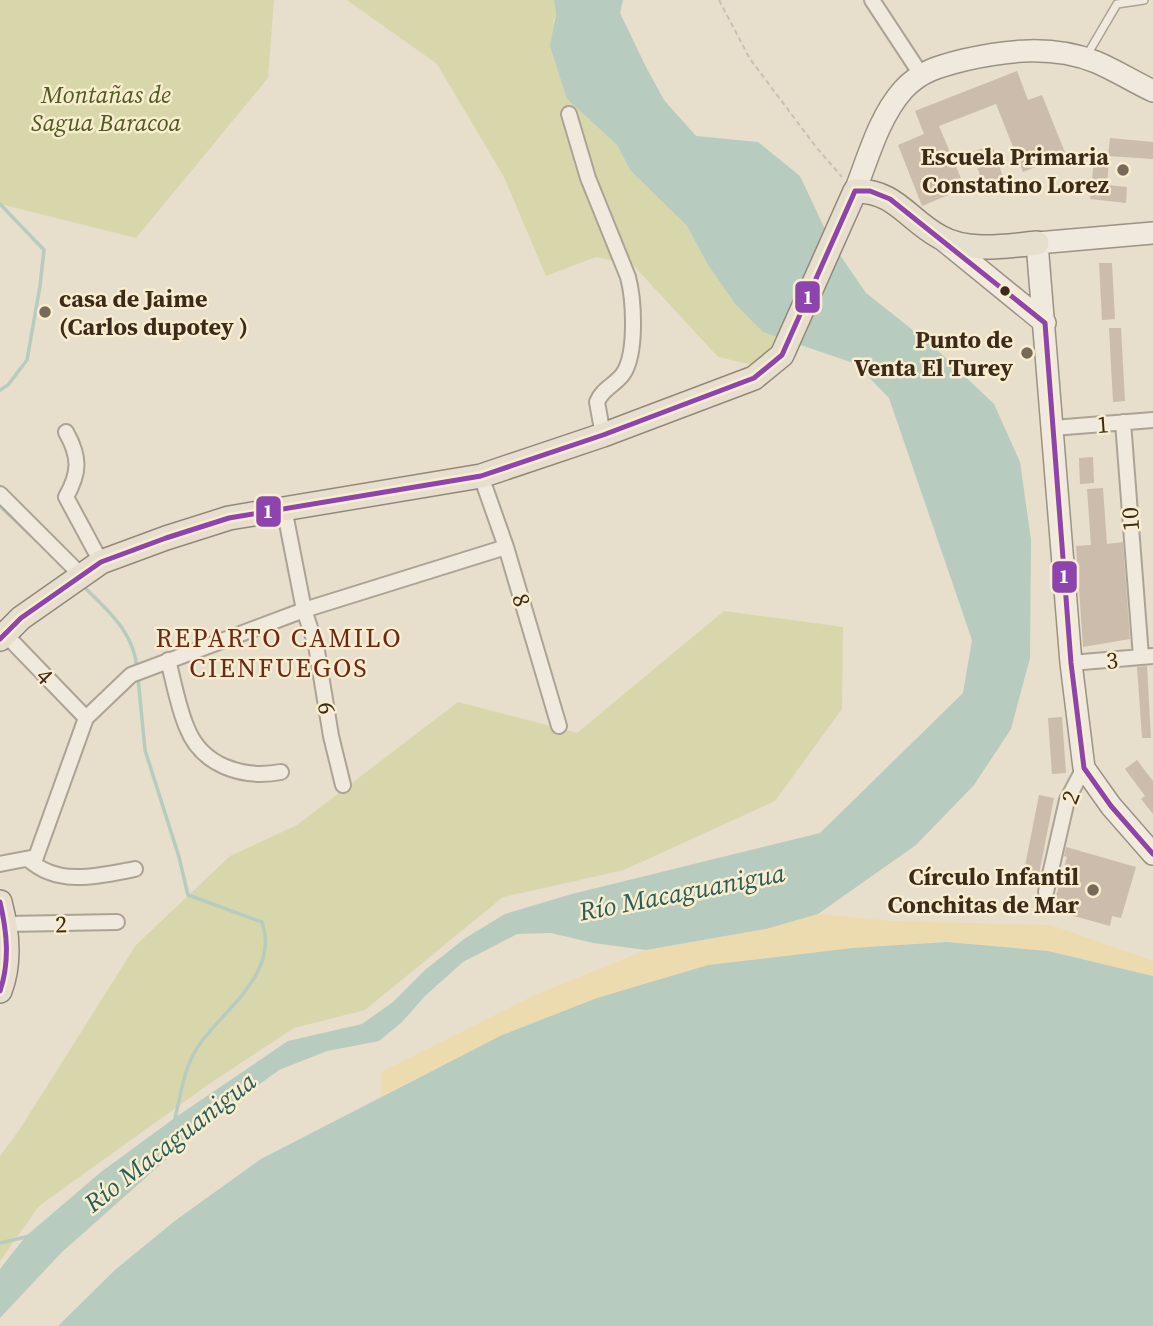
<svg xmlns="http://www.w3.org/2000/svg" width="1153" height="1326" font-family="'Source Serif 4',serif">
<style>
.green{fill:#d8d7ac}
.sand{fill:#eddbb0}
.water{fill:#b7ccbf}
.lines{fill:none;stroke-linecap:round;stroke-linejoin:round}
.stream{stroke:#b7ccbf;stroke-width:3.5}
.building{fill:#ccbcac}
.lane-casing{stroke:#aca395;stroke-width:10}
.street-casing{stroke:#aca395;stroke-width:18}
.secondary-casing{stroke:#9c9284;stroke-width:24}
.primary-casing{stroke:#91887b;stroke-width:26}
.path{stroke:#c7c0b5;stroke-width:2;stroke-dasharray:5 3.5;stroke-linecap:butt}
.lane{stroke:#efe9de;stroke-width:7}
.street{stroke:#efe9de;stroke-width:14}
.secondary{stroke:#efe9de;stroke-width:21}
.primary{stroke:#e7dfce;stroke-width:23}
.bus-1-casing{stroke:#f9edd0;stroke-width:10}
.bus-1{stroke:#8e44ad;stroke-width:5}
.poi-dot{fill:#786a59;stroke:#f9edd0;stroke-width:2.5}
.bus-dot{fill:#3c2b1b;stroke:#f9edd0;stroke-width:2.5}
.labels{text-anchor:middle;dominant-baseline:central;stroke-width:5;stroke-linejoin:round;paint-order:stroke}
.park-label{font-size:24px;font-style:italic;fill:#4c5b1f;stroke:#f9edd0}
.poi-label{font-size:24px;font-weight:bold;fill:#3c2b1b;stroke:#f9edd0;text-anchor:end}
.street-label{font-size:24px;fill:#3c2b1b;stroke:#f9edd0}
.neighbourhood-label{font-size:26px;letter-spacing:2px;fill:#6d2716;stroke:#f9edd0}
.water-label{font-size:26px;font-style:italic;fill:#295d59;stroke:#f9edd0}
.line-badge{stroke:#f9edd0;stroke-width:2.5}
.badge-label{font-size:19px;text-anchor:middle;font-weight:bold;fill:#fff}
</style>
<rect width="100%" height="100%" fill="#e7decb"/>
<path class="green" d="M0 0H274L268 78 136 238 0 204Z
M347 0H554L556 14 553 22 567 99 617 145 630 170 687 226 708 265 735 304 763 331 777 337 758 366 718 357 633 265 596 257 546 276 504 177 437 64Z
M724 611 843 627 842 709 775 801 624 870 503 897 365 1010 294 1028 209 1084 39 1206 0 1261V1156L20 1129 136 945 230 856 297 825 458 702 577 733Z"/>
<path class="sand" d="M818 914 891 921 1051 925 1153 961V976L1048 951 947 942 852 948 708 965 597 998 502 1035 381 1096V1072L535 995 646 950 766 929Z"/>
<path class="water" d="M554 0H623L620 13 646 67 664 100 696 136 758 142 800 176 831 242 866 293 933 346 994 404 1020 462 1031 540 1030 658 1011 729 974 785 916 845 818 914 766 929 646 950 593 943 551 933 517 934 463 962 425 996 402 1022 379 1041 327 1051 279 1070 239 1099 179 1148 61 1253 0 1318V1269L26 1236 101 1172 176 1117 288 1041 362 1024 393 1002 425 970 464 939 505 914 572 894 820 833 963 693 972 640 889 398 856 364 763 332 735 304 708 265 687 226 630 170 617 145 567 99 550 46 556 14Z
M947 942 1048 951 1153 976V1326H58L116 1269 176 1220 261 1159 502 1035 597 998 708 965 852 948Z"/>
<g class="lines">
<path class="stream" d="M0 204 44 250 40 286 27 360 8 385 0 390
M0 506 39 543
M82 585C107 610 135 632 137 670
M138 678 145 750 179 857 188 895 262 922C280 973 224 1009 199 1045 183 1068 181 1096 174 1122
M0 1243 30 1236"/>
</g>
<path class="building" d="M1017 71 1028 100 1042 95 1066 155 1023 172 996 104 939 126 965 188 922 206 898 145 924 134 915 111Z
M1110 138 1153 142V159L1108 156Z
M992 145 1003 177 983 184 972 152Z
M1094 160 1109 161 1107 185 1127 187 1126 203 1090 199Z
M1099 263H1112L1115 319 1102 320Z
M1109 328H1121L1125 401 1113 402Z
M1093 457 1094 483 1080 484 1079 458Z
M1103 488 1107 544 1123 542 1130 639 1083 647 1076 546 1091 545 1087 489Z
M1147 666 1151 738H1142L1137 667Z
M1062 717 1066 773 1052 774 1048 718Z
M1137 760 1153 781V814L1141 799 1145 796 1125 769Z
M1039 795 1054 798 1038 879 1023 876Z
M1066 847 1136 867 1121 918 1112 916 1110 926 1052 910 1067 857 1064 856Z"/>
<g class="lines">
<defs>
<path id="lane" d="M1087 55 1117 4 1144 0"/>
<path id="street" d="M872 0 920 73
M569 114 588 178 628 277C634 300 637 354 623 374 615 385 602 389 597 402L603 435
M1123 422 1141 657
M1053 428 1153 420
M66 432C80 457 80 472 66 497L101 562
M481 476 506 547 559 726
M0 494 81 575
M284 508 304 610 316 645 331 736 343 785
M5 634 86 718
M168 660C174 683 178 707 187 728 202 766 243 779 281 772
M1071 663 1153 656
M28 859C58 887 99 876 135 869
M0 864 36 857 86 718 131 675 304 610 506 547
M1046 892 1067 800 1084 768
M6 924 117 922"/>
<path id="secondary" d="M855 191C868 158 879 117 903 90 920 71 940 66 964 60 1007 50 1053 45 1096 62 1115 70 1134 82 1153 91
M1153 233 1037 243 1071 663 1084 768 1111 806 1153 854
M942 239 1045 323"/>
<path id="primary" d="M0 639 21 618 101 562 166 538 229 518 481 476 603 435 754 378 782 355 855 191C895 190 908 220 940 237 968 253 1007 246 1037 243
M0 902C8 932 11 962 0 991"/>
</defs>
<use href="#lane" class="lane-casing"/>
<use href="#street" class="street-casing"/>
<use href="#secondary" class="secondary-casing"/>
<use href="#primary" class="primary-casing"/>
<path class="path" d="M719 0 750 59 816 147 842 177"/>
<use href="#lane" class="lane"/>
<use href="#street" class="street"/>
<use href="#secondary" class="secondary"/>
<use href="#primary" class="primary"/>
<defs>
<path id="bus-1" d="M0 639 21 618 101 562 166 538 229 518 481 476 603 435 754 378 782 355 855 191H870L890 199 1045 323 1071 663 1084 768 1111 806 1153 854
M0 902C7 932 10 961 0 991"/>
</defs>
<use href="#bus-1" class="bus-1-casing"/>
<use href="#bus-1" class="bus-1"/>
</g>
<g class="poi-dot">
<circle cx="1123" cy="170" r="7"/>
<circle cx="45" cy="312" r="7"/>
<circle cx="1027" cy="353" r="7"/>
<circle cx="1093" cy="890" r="7"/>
</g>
<circle class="bus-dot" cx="1005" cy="291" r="6"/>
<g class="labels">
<g class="park-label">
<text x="106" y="94">Montañas de<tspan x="106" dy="28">Sagua Baracoa</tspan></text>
</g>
<g class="poi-label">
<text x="1109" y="156">Escuela Primaria<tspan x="1109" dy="28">Constatino Lorez</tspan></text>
<text x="59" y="298" text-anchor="start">casa de Jaime<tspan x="59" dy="28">(Carlos dupotey )</tspan></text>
<text x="1013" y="339">Punto de<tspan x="1013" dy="28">Venta El Turey</tspan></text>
<text x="1079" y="876">Círculo Infantil<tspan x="1079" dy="28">Conchitas de Mar</tspan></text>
</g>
<g class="street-label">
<text transform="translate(1103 424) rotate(-4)">1</text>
<text transform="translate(1130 519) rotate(-94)">10</text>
<text transform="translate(522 600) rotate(73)">8</text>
<text transform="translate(1112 660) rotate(-5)">3</text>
<text transform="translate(45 676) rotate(46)">4</text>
<text transform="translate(327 708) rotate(81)">6</text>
<text transform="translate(1070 797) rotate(-68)">2</text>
<text transform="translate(61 924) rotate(-1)">2</text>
</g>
<g class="neighbourhood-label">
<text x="279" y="638">REPARTO CAMILO<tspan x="279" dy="30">CIENFUEGOS</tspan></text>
</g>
<g class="water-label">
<text transform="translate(682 892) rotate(-11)">Río Macaguanigua</text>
<text transform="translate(170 1142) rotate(-38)">Río Macaguanigua</text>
</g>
</g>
<g class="line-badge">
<rect x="794" y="280" width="27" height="34" rx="7" fill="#8e44ad"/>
<rect x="255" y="495" width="27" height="33" rx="7" fill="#8e44ad"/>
<rect x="1051" y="560" width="27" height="34" rx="7" fill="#8e44ad"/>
</g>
<g class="badge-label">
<text x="808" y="304">1</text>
<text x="268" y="518">1</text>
<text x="1064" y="583">1</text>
</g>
</svg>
